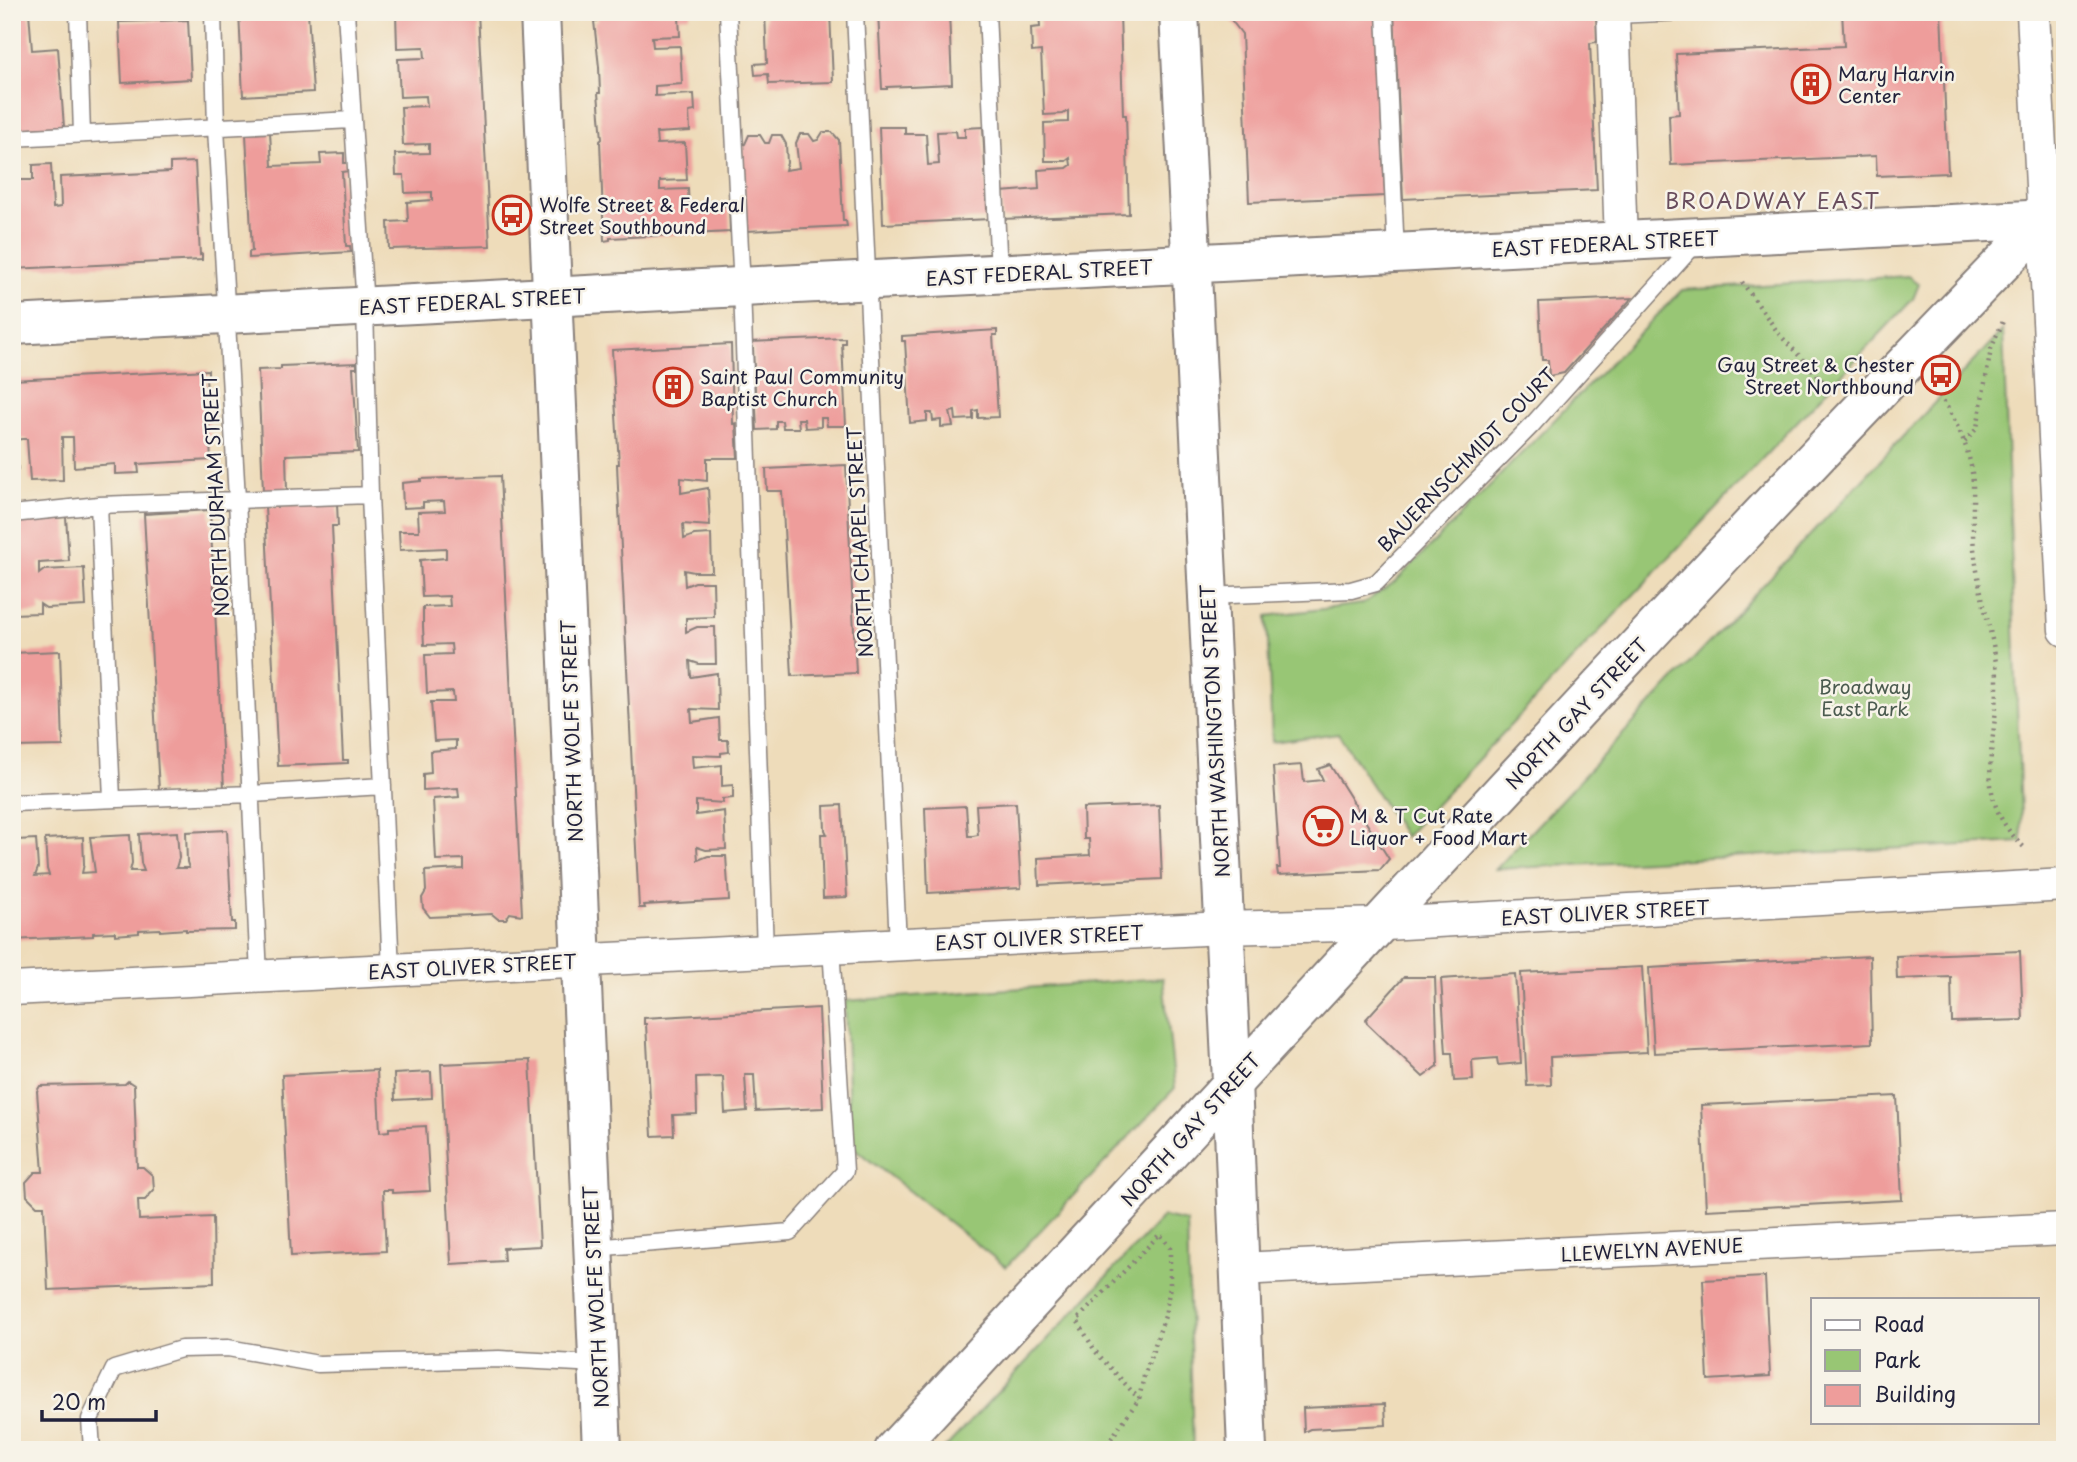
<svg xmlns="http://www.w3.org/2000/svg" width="2077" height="1462" font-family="'Playpen Sans',sans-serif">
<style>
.green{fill:#98c674;stroke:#5d7458;stroke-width:2}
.building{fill:#ee9d9b}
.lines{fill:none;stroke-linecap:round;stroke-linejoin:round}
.lane-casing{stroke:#887f7a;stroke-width:19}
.street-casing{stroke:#887f7a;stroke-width:35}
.secondary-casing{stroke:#887f7a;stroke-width:42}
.primary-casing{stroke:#887f7a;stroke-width:42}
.path{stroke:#887f7a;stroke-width:4.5;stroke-dasharray:2 5;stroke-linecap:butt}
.lane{stroke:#fff;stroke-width:16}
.street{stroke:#fff;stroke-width:32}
.secondary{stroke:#fff;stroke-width:38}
.primary{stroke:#fff;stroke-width:38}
.labels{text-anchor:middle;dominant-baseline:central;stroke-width:5;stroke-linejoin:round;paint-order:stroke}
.poi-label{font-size:19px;fill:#22223b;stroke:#f7f3e8;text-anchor:start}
.street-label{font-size:19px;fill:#22223b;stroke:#f7f3e8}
.park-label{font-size:19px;fill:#4b5b4f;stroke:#f7f3e8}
.neighbourhood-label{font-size:21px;letter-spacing:2px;fill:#694d5d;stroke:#f7f3e8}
</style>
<rect width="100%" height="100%" fill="#f7f3e8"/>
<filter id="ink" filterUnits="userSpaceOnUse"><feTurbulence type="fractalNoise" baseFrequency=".0143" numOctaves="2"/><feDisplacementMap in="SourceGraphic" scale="14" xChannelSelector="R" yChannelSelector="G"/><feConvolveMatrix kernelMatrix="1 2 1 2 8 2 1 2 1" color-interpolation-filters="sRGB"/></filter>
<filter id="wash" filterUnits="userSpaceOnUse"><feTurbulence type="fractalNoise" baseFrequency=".00686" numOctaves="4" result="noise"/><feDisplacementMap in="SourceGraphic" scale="28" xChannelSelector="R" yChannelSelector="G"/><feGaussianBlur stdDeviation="1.57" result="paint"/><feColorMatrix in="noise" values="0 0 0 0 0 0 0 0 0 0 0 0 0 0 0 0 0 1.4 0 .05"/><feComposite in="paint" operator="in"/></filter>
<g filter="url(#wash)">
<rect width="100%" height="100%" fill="#eedcba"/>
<path class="green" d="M1908 276 1919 284 1913 299 1405 837 1338 733 1272 742 1267 616 1362 604 1395 582 1682 290Z
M2003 330 2022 842 1496 869Z
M1163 978 1175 1088 1006 1267 850 1145 845 1001Z
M1163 1217 1187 1222 1193 1450H943Z"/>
<g id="blocks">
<path class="building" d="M12 12H29L32 50 58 48 64 127 12 130Z
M239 12H308L313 92 243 96Z
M396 12H478L490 246 389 249 388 222 408 221 407 202 432 200V192L405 193 404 175H396L395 154 429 153V144L403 145 401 107 427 106 426 96 400 97 398 59 425 58 424 47 397 48Z
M597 12H690V16L679 17 680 36 652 37 653 47 680 46 682 84 655 86V96L694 94 695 111 689 112 690 131 656 133 657 144 685 143 687 180 660 181V190L688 189 689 208 729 206 730 232 610 238V240L604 241 600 141 602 139 598 93H600L599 67 594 21H597Z
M765 12H830L833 82 769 84 768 74 755 75 754 64 767 63Z
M878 12H949L952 84 887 87V89H882Z
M1039 12H1120L1123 115H1126L1129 214 1002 219 1001 192 1039 189 1038 170 1067 168 1071 165 1070 158 1066 161H1045L1044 123 1068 122V111L1063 114 1044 115 1041 51 1032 52 1031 28 1040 27Z
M1225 12H1377L1385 196 1249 202 1242 34Z
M1394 12H1596L1597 42 1590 43 1597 190 1403 199Z
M1842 12H1941L1948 173 1877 176 1876 156 1671 165 1669 115 1679 114 1676 54 1844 46Z
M188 20 191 79 122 83 119 22Z
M879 127H905V134H926L928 165 939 164 937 132 956 131 957 137H965V128L983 127 987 209H989L990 219 883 224Z
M270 132 272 166 321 164 320 154 344 153V163H349V171L342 172 346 246H350L351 252 249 258V252L252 251 246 134Z
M823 132H832L839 140 843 221H846L847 226 746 231 742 145 745 144 749 135H760L765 143H769L772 135H781L786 144 787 163 785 170 799 168 796 143 800 134H809L814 141 818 140Z
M195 162 200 255 202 254V260L12 269V210H15L14 180H33V165L51 164 53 208 61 207 60 177 170 172V163Z
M1632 298 1564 373 1549 376 1548 360H1542L1539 302Z
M997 330V335H993L998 417 978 418V410L973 411V419L956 420 955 411 950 412 953 426 941 427V420L933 421 932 413H927V421L910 423 905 341H902V336Z
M845 338V343H842L846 426H827L826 418H821V427L805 428 804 419H798L799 428H783L782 421H776V429L757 430 753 348H750V342Z
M731 344 733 424 736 423 738 458H707V481L681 478V493L708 488 710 526 683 524 684 539 694 535 711 534 712 572H694L684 570 685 586 695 582H713L714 617 686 618V632L697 627H715L716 664H699L690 661 691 677 717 673 718 710 691 709 692 722 719 718 720 740H728L729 752 721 753V756L692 755 693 768 722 765V786L733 785V798L722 799 723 803 696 801V815L724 811 726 849 706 850 697 847 698 860 708 856H726L729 900 644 905 645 908H639L618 488 617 464H619L612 350Z
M357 363V368H353L358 452 286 455 287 491H263L258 370 281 369V366Z
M208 370V377H206L211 460 138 464 139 473 115 474V464L74 467 73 437H62L63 480 30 481 27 439H22L16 440 18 470H12V380Z
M846 465 856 673 792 676 782 491H767L766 469Z
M500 476 522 915 510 913 506 919H498L492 914 430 917 423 908 422 898 426 891 425 871 463 869V859L436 860 433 799 459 797 458 788 423 790V774L431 773 430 751 456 749V740L434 741 431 702H454L453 692 427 693 425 655 452 654 451 644 424 645 423 627V607L450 606 449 596 422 597 420 560 446 558V548L400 550 399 531H419L418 512 445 511 444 501 423 502V507L403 508 402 483 421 481V479Z
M337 503 338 526H332L343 760H348V763L278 766 265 507Z
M210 510 224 788 159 791 144 514Z
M66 517 69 561 39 563V574L44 570 84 568 86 606 46 608 40 604V613L12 614V521Z
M60 651 63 746 12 747V653Z
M1302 765 1304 782 1323 780 1318 769 1330 765 1389 859 1380 870 1278 875 1277 868H1280L1273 767Z
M1016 803 1021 888 928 893 925 808 966 806 968 836H973L978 835 976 805Z
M842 805 847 897 823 898 821 834H827L825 830 824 806Z
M1159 805 1162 879 1039 885 1038 858 1090 855 1089 839H1084L1083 808Z
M227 830 232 922H235V930L186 931V929L160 931V929L139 930V933L115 935V932L93 933V936L12 940V849L16 851V840L36 839 38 868 35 876 49 875 47 869 45 839 83 837 84 864 82 873 95 872 90 837 130 835 132 863 130 871H144L141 863 139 834 177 832 179 858 176 868H189L187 862 186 832Z
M2020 951 2023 1020 1952 1022 1951 977 1897 979 1896 956Z
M1870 956 1872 1043 1654 1053 1649 968Z
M1642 967 1647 1052 1550 1057 1551 1085 1527 1086 1521 973Z
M1515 974 1521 1063 1498 1065 1497 1058 1472 1060 1473 1080 1454 1081 1452 1053H1446L1441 979Z
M1404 977H1435L1438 1066 1423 1077 1367 1023 1366 1019Z
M819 1008 823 1108 756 1111 754 1075H745L747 1111 725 1113 723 1077 696 1078 697 1114 673 1115 674 1135 652 1136 646 1024H644V1018Z
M530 1060 540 1246 503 1248 504 1261 451 1264 441 1064Z
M377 1070 380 1132 389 1131V1128L426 1126 430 1191 392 1193V1190H383L386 1251 291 1256 282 1075Z
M431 1072 432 1098 395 1100 394 1074Z
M128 1081 134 1085 137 1167H143L153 1176 154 1190 145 1200H138L139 1220 213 1217 214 1283 48 1290 44 1206H37L27 1196 26 1182 35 1172H43L37 1091 40 1086 125 1084Z
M1897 1096 1902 1200 1706 1210 1701 1105Z
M1765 1277 1770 1376 1708 1380 1703 1280Z
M1385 1404 1386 1425 1310 1429 1304 1432 1303 1408Z"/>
</g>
</g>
<g filter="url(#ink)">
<use href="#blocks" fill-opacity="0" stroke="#887f7a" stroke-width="2"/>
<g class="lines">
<defs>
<path id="lane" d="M78 12 82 134
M213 12 216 128 237 499 259 976
M346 12 365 307 370 495 391 970
M728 12 742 288 765 951
M855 12 898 944
M987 12 999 274
M1385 12 1396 254
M1613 15 1685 12
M12 138 352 120
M99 505 112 799
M12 514 99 505 370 495
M1207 596 1351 590 1376 583 1532 425 1697 242
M12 803 252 794 383 786
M593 1248 790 1232 845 1171 831 947
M92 1450 90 1419 114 1369 181 1349 228 1348 318 1364 499 1359 598 1364"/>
<path id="street" d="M1613 12 1621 243
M2033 12 2065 630
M12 989 1223 928 1385 924 2065 885
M1239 1269 2065 1229"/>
<path id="secondary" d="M12 325 2065 218
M894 1450C1279 1035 1659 614 2055 209"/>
<path id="primary" d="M540 12 602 1450
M1179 12 1232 1081 1247 1450"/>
</defs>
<use href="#lane" class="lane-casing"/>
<use href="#street" class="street-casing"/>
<use href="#secondary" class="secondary-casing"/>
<use href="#primary" class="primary-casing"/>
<path class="path" d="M1742 282 1779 334 1830 389
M1936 389C1952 414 1965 437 1971 466 1975 487 1972 508 1973 530 1973 547 1976 565 1979 582 1985 616 1997 647 1997 681 1998 748 1968 797 2027 850
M1965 442 1977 428 1991 349 2004 319
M1103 1450 1139 1399 1144 1376 1165 1316 1170 1286V1248L1160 1234 1077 1320 1095 1351 1139 1399"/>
<use href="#lane" class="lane"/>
<use href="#street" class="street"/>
<use href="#secondary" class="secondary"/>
<use href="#primary" class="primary"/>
</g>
</g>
<defs>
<symbol id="building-ring" viewBox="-11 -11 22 22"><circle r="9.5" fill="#f7f3e8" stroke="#c8321e" stroke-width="1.5"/><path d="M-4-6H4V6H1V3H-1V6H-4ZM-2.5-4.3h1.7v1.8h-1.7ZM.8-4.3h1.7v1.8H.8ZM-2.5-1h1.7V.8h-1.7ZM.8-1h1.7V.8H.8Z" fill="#c8321e"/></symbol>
<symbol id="bus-ring" viewBox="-11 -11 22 22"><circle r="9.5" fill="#f7f3e8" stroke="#c8321e" stroke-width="1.5"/><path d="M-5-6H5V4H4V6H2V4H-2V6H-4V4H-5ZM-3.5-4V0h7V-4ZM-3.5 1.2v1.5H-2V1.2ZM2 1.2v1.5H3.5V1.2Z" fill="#c8321e"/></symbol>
<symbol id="supermarket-ring" viewBox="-11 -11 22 22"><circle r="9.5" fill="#f7f3e8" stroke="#c8321e" stroke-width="1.5"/><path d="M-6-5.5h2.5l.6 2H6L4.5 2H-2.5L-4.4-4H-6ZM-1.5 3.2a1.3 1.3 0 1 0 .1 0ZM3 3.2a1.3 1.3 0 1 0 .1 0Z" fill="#c8321e"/></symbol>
</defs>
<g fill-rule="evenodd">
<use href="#building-ring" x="1789" y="62" width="44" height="44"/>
<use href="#bus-ring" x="490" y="193" width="44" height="44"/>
<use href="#bus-ring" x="1919" y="353" width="44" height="44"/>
<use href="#building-ring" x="651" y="365" width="44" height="44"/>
<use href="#supermarket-ring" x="1301" y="804" width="44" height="44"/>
</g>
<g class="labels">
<g class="poi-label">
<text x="1838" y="73">Mary Harvin<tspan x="1838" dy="22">Center</tspan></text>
<text x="539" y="204">Wolfe Street &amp; Federal<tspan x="539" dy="22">Street Southbound</tspan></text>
<text x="1914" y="364" text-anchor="end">Gay Street &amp; Chester<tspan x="1914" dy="22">Street Northbound</tspan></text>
<text x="700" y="376">Saint Paul Community<tspan x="700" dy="22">Baptist Church</tspan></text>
<text x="1350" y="815">M &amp; T Cut Rate<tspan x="1350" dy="22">Liquor + Food Mart</tspan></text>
</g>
<g class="street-label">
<text transform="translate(1605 243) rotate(-3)">EAST FEDERAL STREET</text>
<text transform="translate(1039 272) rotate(-3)">EAST FEDERAL STREET</text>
<text transform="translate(472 301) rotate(-3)">EAST FEDERAL STREET</text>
<text transform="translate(1466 459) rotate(-46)">BAUERNSCHMIDT COURT</text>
<text transform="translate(215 495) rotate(-93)">NORTH DURHAM STREET</text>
<text transform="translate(859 542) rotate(-93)">NORTH CHAPEL STREET</text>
<text transform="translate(1576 713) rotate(-47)">NORTH GAY STREET</text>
<text transform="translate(571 731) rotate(-92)">NORTH WOLFE STREET</text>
<text transform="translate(1214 731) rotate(-93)">NORTH WASHINGTON STREET</text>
<text transform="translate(1605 912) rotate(-3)">EAST OLIVER STREET</text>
<text transform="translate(1039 937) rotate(-3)">EAST OLIVER STREET</text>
<text transform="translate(472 966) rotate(-3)">EAST OLIVER STREET</text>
<text transform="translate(1190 1129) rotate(-48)">NORTH GAY STREET</text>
<text transform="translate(1652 1249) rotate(-3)">LLEWELYN AVENUE</text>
<text transform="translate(595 1297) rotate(-93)">NORTH WOLFE STREET</text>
</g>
<g class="park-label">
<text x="1865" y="686">Broadway<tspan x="1865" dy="22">East Park</tspan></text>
</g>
<g class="neighbourhood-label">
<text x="1773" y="200">BROADWAY EAST</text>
</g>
</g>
<rect width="2077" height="1462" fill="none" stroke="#f7f3e8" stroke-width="42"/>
<rect x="1811" y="1298" width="228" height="126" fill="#f7f3e8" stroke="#a29fa3" stroke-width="2"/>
<rect x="1825" y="1320" width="35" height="10" fill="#ffffff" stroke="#a29fa3" stroke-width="2"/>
<text x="1874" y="1332" font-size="21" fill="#22223b">Road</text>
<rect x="1825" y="1350" width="35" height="21" fill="#98c674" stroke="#a29fa3" stroke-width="2"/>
<text x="1874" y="1368" font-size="21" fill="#22223b">Park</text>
<rect x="1825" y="1385" width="35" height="21" fill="#ee9d9b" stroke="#a29fa3" stroke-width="2"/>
<text x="1874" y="1402" font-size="21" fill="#22223b">Building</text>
<path d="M42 1410v10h114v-10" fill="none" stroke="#22223b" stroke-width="3.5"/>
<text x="52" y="1410" font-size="21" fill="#22223b" stroke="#f7f3e8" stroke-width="5" paint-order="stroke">20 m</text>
</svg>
